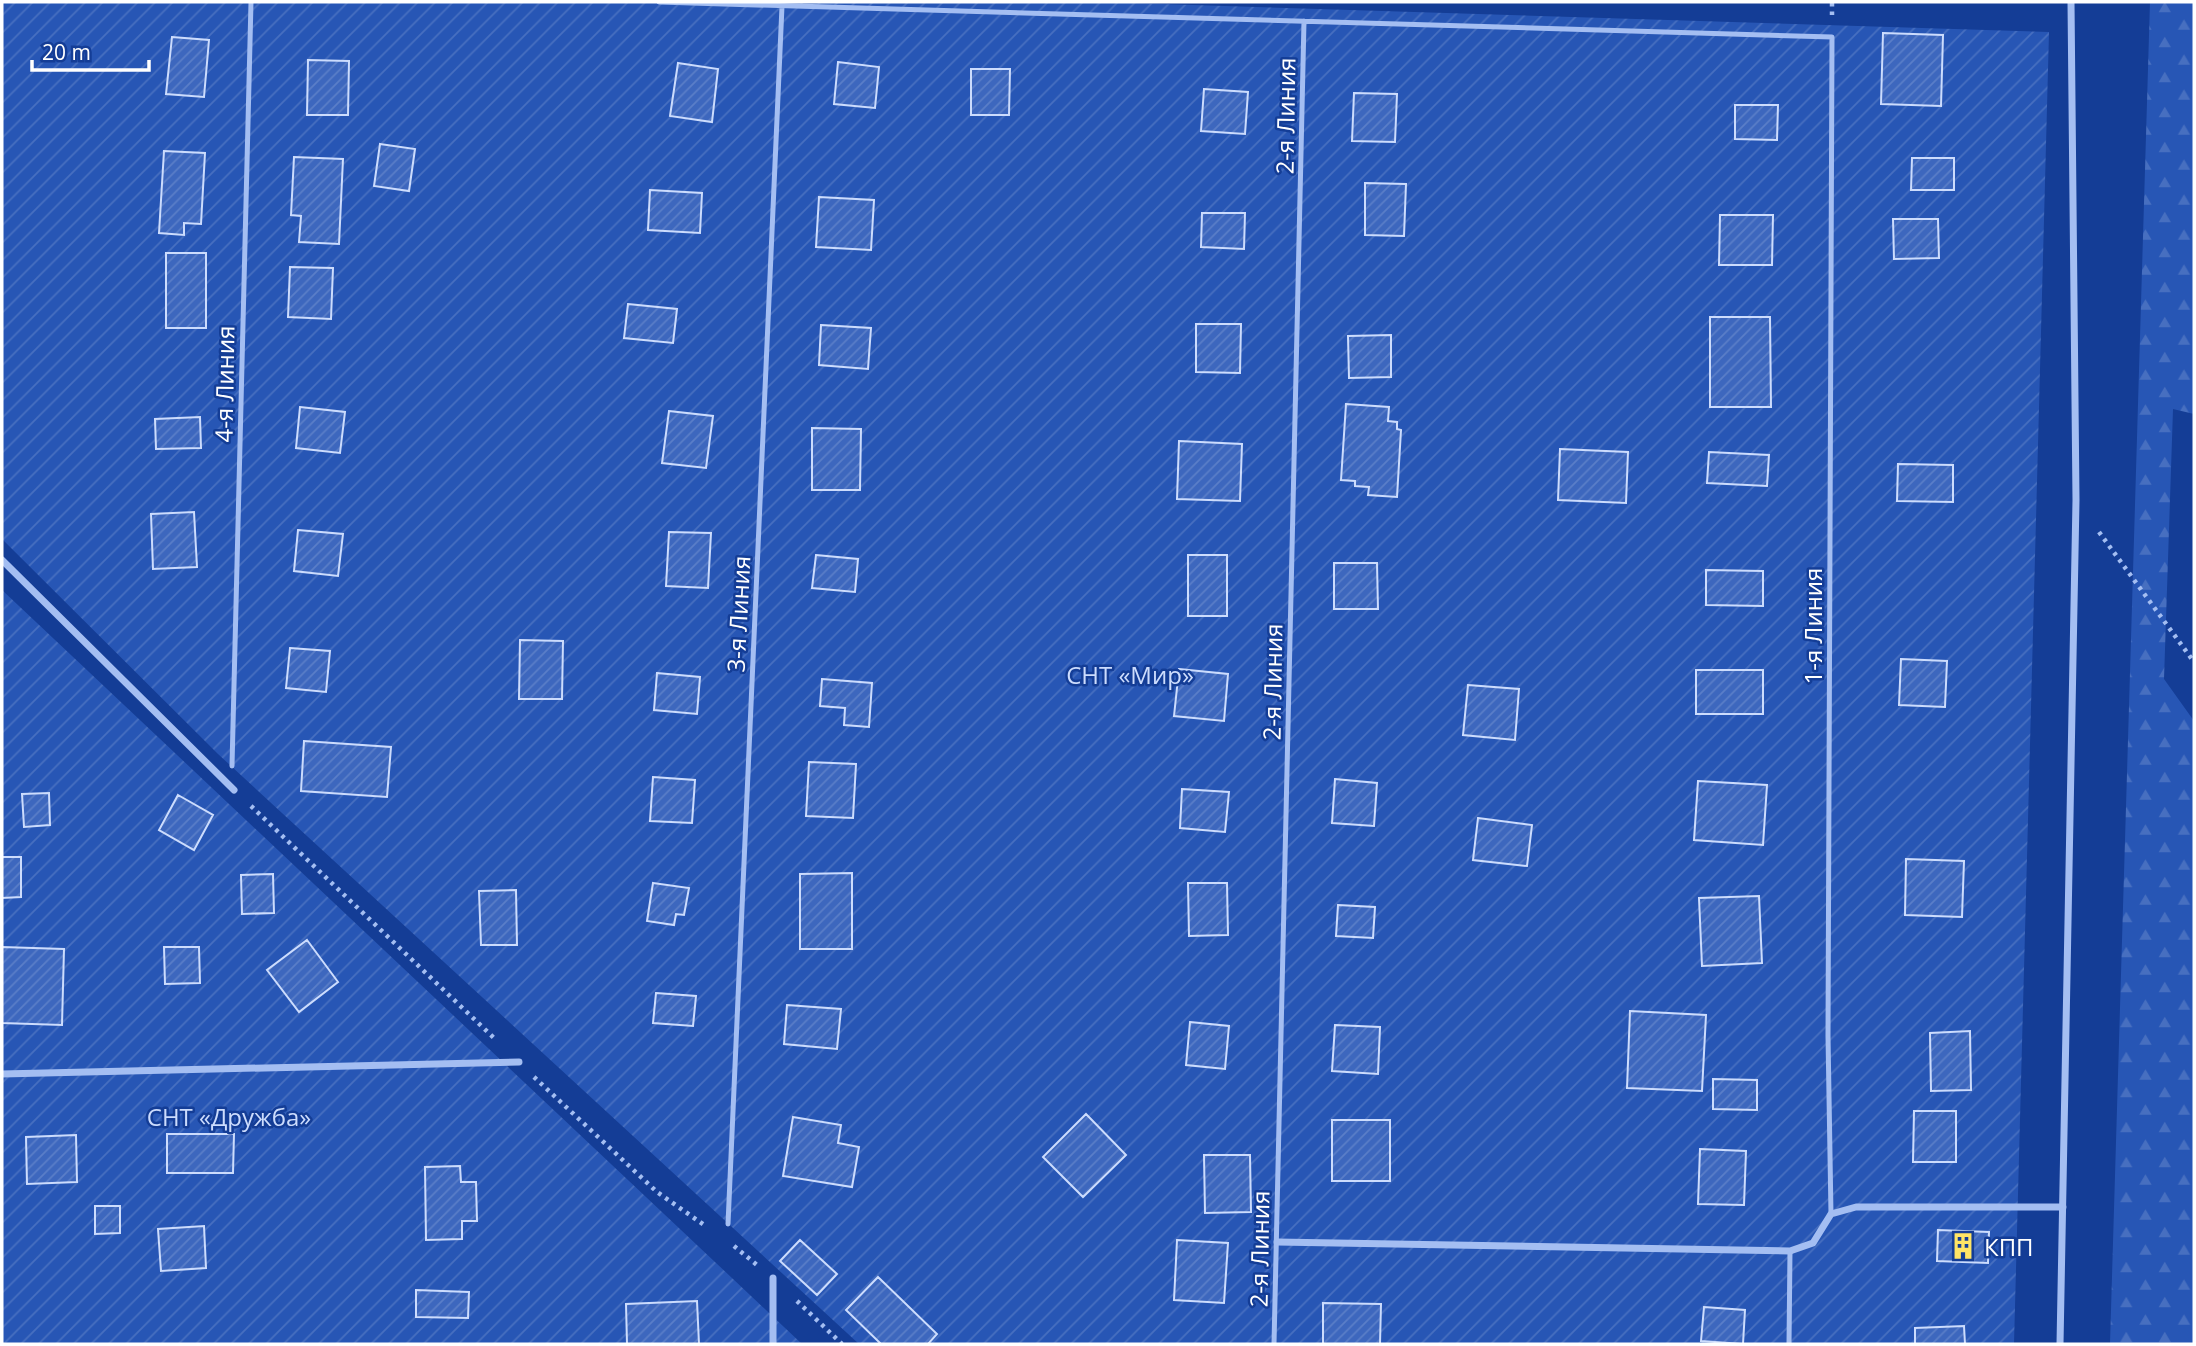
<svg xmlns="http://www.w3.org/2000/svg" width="2196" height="1346" font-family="'Open Sans',sans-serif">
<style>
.forest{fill:url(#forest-firs)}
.garden{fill:url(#garden-furrows)}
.building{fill:url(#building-hatch);stroke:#ccdcfd;stroke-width:2}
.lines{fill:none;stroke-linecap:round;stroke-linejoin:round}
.path{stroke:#a4bef2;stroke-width:4.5;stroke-dasharray:3.5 5;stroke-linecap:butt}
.lane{stroke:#a4bef2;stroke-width:5}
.street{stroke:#a4bef2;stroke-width:7}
.labels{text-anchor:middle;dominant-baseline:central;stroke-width:5;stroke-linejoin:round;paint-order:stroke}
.street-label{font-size:24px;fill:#fff;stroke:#143d96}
.park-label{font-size:24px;fill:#ccdcfd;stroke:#143d96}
.poi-label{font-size:24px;fill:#fff;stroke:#143d96;text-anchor:start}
</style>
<defs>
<pattern id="forest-firs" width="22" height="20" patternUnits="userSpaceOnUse" patternTransform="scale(1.75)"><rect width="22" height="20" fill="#2756b5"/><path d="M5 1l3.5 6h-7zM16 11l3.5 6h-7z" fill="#476fc0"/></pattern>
<pattern id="garden-furrows" width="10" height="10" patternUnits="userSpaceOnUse" patternTransform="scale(1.75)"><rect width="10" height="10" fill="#2756b5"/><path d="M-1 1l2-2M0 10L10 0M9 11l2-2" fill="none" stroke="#476fc0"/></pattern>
<pattern id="building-hatch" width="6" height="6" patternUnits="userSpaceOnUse" patternTransform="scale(1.75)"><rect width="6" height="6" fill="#3d67be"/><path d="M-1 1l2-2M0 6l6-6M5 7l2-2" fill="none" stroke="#5a7ec8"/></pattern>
</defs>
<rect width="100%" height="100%" fill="#143d96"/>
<path class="forest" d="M2150 2H2194V414L2173 409 2164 679 2194 721V1344H2110Z"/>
<path class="garden" d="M2 2H1098L2049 32 2014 1344H859L218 754 2 539Z
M2 590 802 1344H2Z"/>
<path class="building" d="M1883 33 1943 35 1941 106 1881 104Z
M172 37 209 40 204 97 166 94Z
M308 60 349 61 348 115H307Z
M838 62 879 67 875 108 834 104Z
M678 63 718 69 712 122 670 116Z
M971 69H1010L1009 115H971Z
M1204 89 1248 92 1245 134 1201 131Z
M1354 93 1397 94 1395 142 1352 141Z
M1735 105H1778L1777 140 1735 139Z
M380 144 415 149 409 191 374 186Z
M164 151 205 153 201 224 184 223V235L159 233Z
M294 157 343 159 339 244 299 242 301 216 291 215Z
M1912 158H1954V190H1911Z
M1365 183 1406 184 1404 236 1365 235Z
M650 190 702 193 700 233 648 230Z
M819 197 874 200 871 250 816 247Z
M1202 213H1245L1244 249 1201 247Z
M1720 215H1773L1772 265H1719Z
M1893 219H1938L1939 258 1894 259Z
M166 253H206V328H166Z
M290 267 333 268 331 319 288 317Z
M628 304 677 309 673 343 624 338Z
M1710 317H1770L1771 407H1710Z
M1196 324H1241L1240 373 1196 372Z
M821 325 871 328 868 369 819 365Z
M1391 335V377L1349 378 1348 336Z
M1346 404 1389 407 1388 421 1397 422V429L1401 430 1397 497 1368 495 1369 487 1355 486V481L1341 480Z
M300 407 345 412 340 453 296 448Z
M669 411 713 416 706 468 662 463Z
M200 417 201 448 156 449 155 419Z
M812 428 861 429 860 490H812Z
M1179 441 1242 444 1240 501 1177 499Z
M1560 449 1628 452 1626 503 1558 500Z
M1709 452 1769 455 1767 486 1707 483Z
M1898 464 1953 465V502L1897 501Z
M194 512 197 567 153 569 151 514Z
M298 530 343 534 338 576 294 571Z
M669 532 711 533 708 588 666 586Z
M816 555 858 559 855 592 812 588Z
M1188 555H1227V616H1188Z
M1334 563H1377L1378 609H1334Z
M1706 570 1763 571V606L1706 605Z
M520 640 563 641 562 699H519Z
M290 648 330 651 326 692 286 688Z
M1901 659 1947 661 1945 707 1899 705Z
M1179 669 1228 674 1224 721 1174 716Z
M1696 670H1763V714H1696Z
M657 673 700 677 697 714 654 710Z
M822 679 872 683 869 727 844 725 845 708 820 706Z
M1468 685 1519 689 1515 740 1463 735Z
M304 741 391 747 387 797 301 791Z
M809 762 856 764 853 818 806 816Z
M653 777 695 780 692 823 650 821Z
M1335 779 1377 783 1374 826 1332 823Z
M1698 781 1767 785 1763 845 1694 840Z
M1182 789 1229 792 1225 832 1180 828Z
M49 793 50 825 24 827 22 794Z
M178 795 213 815 194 850 159 830Z
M1478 818 1532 825 1527 866 1473 860Z
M2 857H21V897L2 898Z
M1906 859 1964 861 1962 917 1905 915Z
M852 873V949H800V874Z
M273 874 274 913 242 914 241 875Z
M653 883 689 888 684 915 676 914 674 925 647 921Z
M1188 883H1227L1228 935 1189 936Z
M516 890 517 945H481L479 891Z
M1759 896 1762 963 1702 966 1699 898Z
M1338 905 1375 907 1373 938 1336 936Z
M307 940 338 982 299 1012 267 970Z
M2 947 64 949 62 1025 2 1023Z
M164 947H199L200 983 165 984Z
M656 993 696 996 693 1026 653 1023Z
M787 1005 841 1009 837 1049 784 1044Z
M1630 1011 1706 1015 1702 1091 1627 1088Z
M1190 1022 1229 1026 1225 1069 1186 1065Z
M1335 1025 1380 1027 1378 1074 1332 1071Z
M1970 1031 1971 1090 1931 1091 1930 1033Z
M1713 1079 1757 1080V1110L1713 1109Z
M1914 1111H1956V1162H1913Z
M1086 1114 1126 1155 1083 1197 1043 1157Z
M793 1117 841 1125 838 1143 859 1147 852 1187 783 1176Z
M1332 1120H1390V1181H1332Z
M167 1134H234L233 1173H167Z
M76 1135 77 1182 27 1184 26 1137Z
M1700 1149 1746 1151 1744 1205 1698 1204Z
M1204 1155H1250L1251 1212 1205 1213Z
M460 1166 461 1182H476L477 1221H462V1239L426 1240 425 1167Z
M95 1206H120V1233L95 1234Z
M204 1226 206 1268 161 1271 158 1229Z
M1938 1230 1989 1232 1988 1263 1937 1261Z
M800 1240 837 1274 817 1295 780 1261Z
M1177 1240 1228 1243 1224 1303 1174 1300Z
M878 1277 937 1334 928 1344H881L846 1310Z
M416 1290 469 1292 468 1318 416 1317Z
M697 1301 699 1344H627L626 1304Z
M1323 1303 1381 1304 1380 1344H1323Z
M1704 1307 1745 1310 1743 1344 1701 1341Z
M1964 1326 1965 1344H1915V1328Z"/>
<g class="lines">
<path class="path" d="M1832 15V2
M2099 532 2194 662
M251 806 495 1039
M534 1077 657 1192 707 1227
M734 1246 757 1265
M797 1301 842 1344"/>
<path class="lane" d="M659 2 1832 37 1828 1036 1831 1214
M232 766 251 2
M728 1224 782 6
M1274 1344 1304 21
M1789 1344 1790 1251"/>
<path class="street" d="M2 560 234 790
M2 1074 519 1062
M1277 1242 1790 1251 1813 1243 1831 1214 1856 1207H2063
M773 1344V1278
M2060 1344 2076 500 2071 2"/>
</g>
<defs>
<symbol id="building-bare" viewBox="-9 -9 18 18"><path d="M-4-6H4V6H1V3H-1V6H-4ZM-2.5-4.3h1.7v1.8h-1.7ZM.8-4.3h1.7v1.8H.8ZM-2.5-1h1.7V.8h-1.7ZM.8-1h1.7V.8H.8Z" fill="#ffe465" stroke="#143d96" stroke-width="2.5" paint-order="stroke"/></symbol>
</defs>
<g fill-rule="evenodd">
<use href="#building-bare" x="1944" y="1227" width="38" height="38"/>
</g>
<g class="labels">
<g class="street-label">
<text transform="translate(1285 116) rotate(-89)">2-я Линия</text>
<text transform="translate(224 384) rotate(-89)">4-я Линия</text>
<text transform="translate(738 614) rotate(-87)">3-я Линия</text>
<text transform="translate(1812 626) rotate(-90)">1-я Линия</text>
<text transform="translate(1272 682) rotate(-89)">2-я Линия</text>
<text transform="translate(1259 1249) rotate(-89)">2-я Линия</text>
</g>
<g class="park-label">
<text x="1130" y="674">СНТ «Мир»</text>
<text x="229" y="1116">СНТ «Дружба»</text>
</g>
<g class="poi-label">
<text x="1984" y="1246">КПП</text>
</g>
</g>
<rect width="2196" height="1346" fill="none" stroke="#ffffff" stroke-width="7"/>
<path d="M32 60v10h117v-10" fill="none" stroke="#ffffff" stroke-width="3.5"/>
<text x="42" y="60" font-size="21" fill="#ffffff" stroke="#143d96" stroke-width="5" paint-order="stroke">20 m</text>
</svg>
